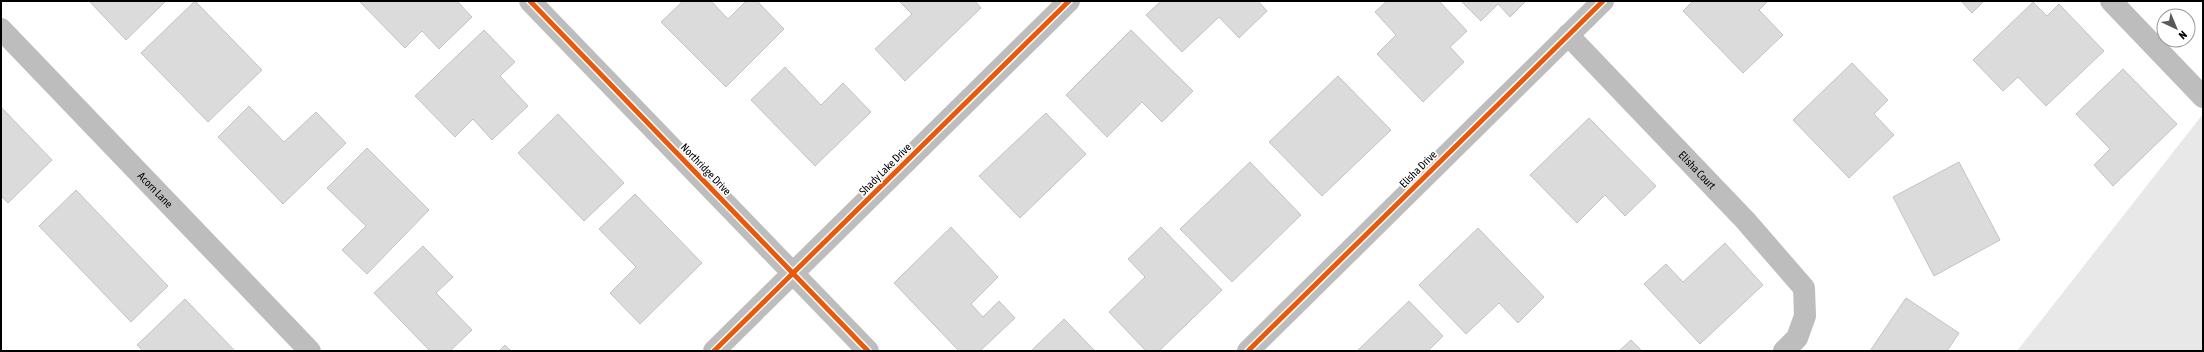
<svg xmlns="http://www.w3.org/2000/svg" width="2204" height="352" font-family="'Asap Condensed',sans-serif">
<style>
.green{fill:#e8e8e8}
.building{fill:#dbdbdb;stroke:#c3c3c3}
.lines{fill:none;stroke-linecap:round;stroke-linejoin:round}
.minor{stroke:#bdbdbd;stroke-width:22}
.cycleway-casing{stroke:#fff;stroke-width:8}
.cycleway{stroke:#e8590c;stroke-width:5}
.labels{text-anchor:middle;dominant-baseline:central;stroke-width:3.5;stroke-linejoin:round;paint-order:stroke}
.street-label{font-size:11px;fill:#000;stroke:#fff}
</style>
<rect width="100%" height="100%" fill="#fff"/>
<path class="green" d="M2203 114V350L2017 351Z"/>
<path class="building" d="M89 1H166L126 40Z
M195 1 262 70 208 122 141 53Z
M359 1H457L472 17 439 49 422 31 405 48Z
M683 1H711L728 19 746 1H757L784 29 726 87 661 22Z
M899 1H975L981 8 905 81 875 49 912 14Z
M1161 1H1258L1267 11 1239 38 1219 17 1182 52 1146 15Z
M1387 1H1439L1467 31 1450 47 1464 62 1423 102 1377 54 1396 35 1375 12Z
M1461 1H1526L1510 17 1498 4 1481 21Z
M1693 1H1768L1759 10 1783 35 1743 73 1683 11Z
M1961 1H1984L1972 13Z
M2033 2 2047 16 2059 4 2104 51 2046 106 2018 77 2003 91 1973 60Z
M484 30 515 62 500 76 528 106 492 140 473 119 455 137 415 96Z
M1131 30 1193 91 1162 122 1142 102 1107 137 1066 95Z
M1852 63 1888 100 1874 114 1894 135 1849 178 1793 120Z
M785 67 821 105 843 83 871 112 815 166 751 100Z
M2123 69 2177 124 2113 186 2094 165 2110 149 2076 114Z
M1338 76 1391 130 1322 196 1269 142Z
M249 106 284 142 316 112 346 143 283 204 218 137Z
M1 107 52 160 8 203 1 196Z
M1046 113 1086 154 1020 218 979 176Z
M558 114 624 183 584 221 518 153Z
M1589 118 1656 186 1625 216 1605 195 1577 223 1530 175Z
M367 148 429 210 367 274 342 250 366 226 327 188Z
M1250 162 1301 215 1232 282 1180 229Z
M1959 162 2000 240 1934 276 1893 197Z
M76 190 168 286 131 322 39 226Z
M635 194 702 263 640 324 610 293 636 267 599 229Z
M951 227 998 277 971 304 983 317 999 301 1015 318 980 351H959L894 283Z
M1161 227 1222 290 1159 351H1146L1109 312 1145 277 1128 259Z
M1478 228 1544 297 1518 323 1499 303 1466 334 1419 285Z
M1725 243 1763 285 1700 344 1644 284 1666 264 1683 282Z
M423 246 453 277 436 293 472 330 450 351H430L374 293Z
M1906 298 1959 333 1947 351H1870Z
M185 299 235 351H143L137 345Z
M1409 301 1443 336 1428 351H1357Z
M1064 319 1095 351H1031Z
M1631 340 1642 351H1619Z
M505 345 511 351H499Z"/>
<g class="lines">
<g class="minor">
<path d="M530 1 868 351"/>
<path d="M2111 1 2203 97"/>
<path id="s1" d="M1 29 310 351"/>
<path id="s2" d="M1568 35 1745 220 1804 288 1805 316 1797 338 1784 351"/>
<path d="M714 351 1069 1"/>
<path d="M1248 351 1603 1"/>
</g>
<defs>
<path id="cycleway" d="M530 1 868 351
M714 351 1069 1
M1248 351 1603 1"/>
</defs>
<use href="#cycleway" class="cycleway-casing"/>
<use href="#cycleway" class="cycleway"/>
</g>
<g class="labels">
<g class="street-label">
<text transform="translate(706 169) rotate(46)">Northridge Drive</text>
<text transform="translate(885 169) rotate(-45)">Shady Lake Drive</text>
<text transform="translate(1418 169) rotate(-45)">Elisha Drive</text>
<text stroke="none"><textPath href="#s2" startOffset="187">Elisha Court</textPath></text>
<text stroke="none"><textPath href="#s1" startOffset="223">Acorn Lane</textPath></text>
</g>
</g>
<rect width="2204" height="352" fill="none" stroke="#000000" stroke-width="4"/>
<g transform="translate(2176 28) rotate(136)"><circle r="19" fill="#ffffff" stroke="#999999"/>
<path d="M0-3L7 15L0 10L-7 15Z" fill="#595959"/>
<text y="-6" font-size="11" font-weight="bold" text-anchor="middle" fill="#000000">N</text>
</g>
</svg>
